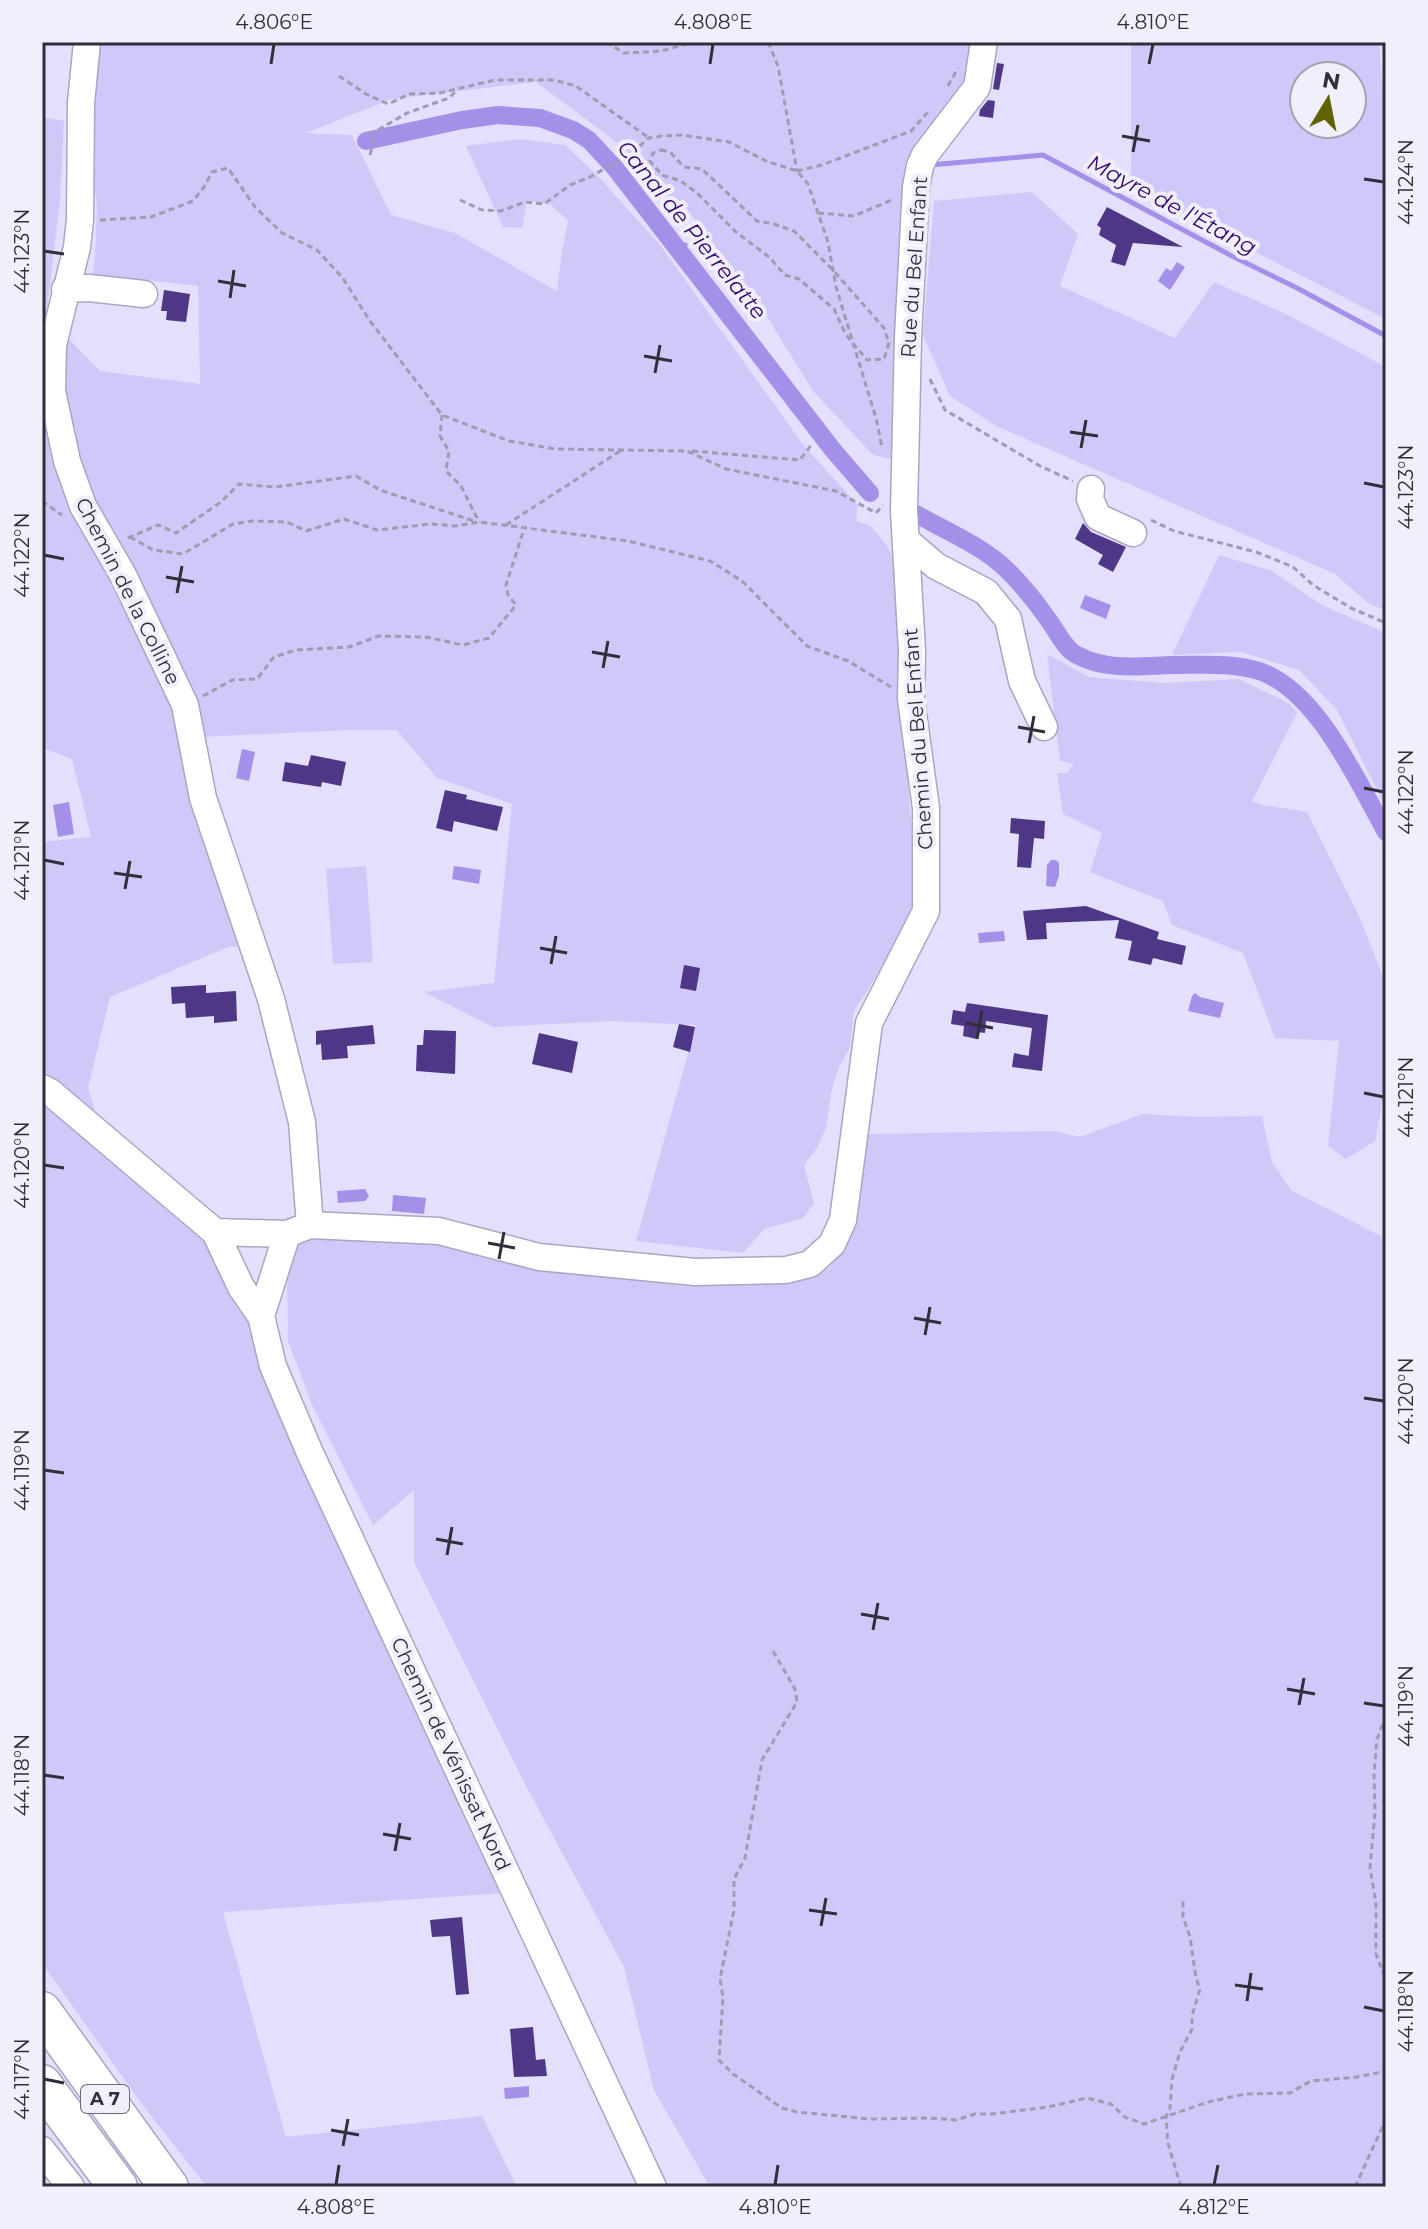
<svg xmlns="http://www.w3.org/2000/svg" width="1428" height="2229" font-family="Montserrat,sans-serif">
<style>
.green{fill:#d1c8fa;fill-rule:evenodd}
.water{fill:#a490e8}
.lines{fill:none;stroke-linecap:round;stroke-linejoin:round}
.stream{stroke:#a490e8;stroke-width:5}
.canal{stroke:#a490e8;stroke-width:18}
.building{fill:#4e3786}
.minor-casing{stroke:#aaa5c2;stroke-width:29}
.highway-casing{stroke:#aaa5c2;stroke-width:41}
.path{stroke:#9f9bb2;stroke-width:3;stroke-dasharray:6 4;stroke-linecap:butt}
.minor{stroke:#fff;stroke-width:26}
.highway{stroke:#fff;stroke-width:38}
.ticks{fill:none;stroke:#302e3a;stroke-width:3}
.labels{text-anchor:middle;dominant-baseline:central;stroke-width:8;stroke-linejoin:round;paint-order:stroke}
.shield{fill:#f1effb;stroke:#6a6874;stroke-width:2}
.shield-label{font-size:18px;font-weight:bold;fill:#302e3a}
.street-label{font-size:20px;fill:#302e3a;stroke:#f1effb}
.water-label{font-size:22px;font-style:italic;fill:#360872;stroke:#f1effb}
.neatline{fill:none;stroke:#302e3a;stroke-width:3}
.ticks-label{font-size:20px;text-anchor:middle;fill:#302e3a}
</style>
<rect width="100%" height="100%" fill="#e4dffd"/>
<path class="green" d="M100 42H975L966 91 911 163 902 357 893 375 892 459 873 455 813 391 766 315 681 201 667 199 623 147 536 82 392 99 306 133 352 135 391 215 455 233 557 291 562 251 568 221 551 205 527 200 522 228 503 227 466 146 520 139 565 145 598 176 660 245 804 446 858 505 856 521 871 526 887 546 901 574 899 669 917 898 900 939 854 1011 850 1047 839 1067 831 1093 826 1128 817 1148 804 1165 814 1204 803 1218 764 1229 743 1253 636 1241 696 1025 612 1021 493 1027 424 992 494 983 512 804 437 778 397 730H349L200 737 100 520 62 413 64 334 100 371 200 384 198 286 93 274 95 256 97 204 87 155Z
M1131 42H1379L1386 141V319L1131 188ZM1304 76H1352V124H1304Z
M47 118 64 121 60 200 42 350V119Z
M1032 192 1078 234 1060 286 1175 338 1214 282 1290 316 1386 367V611L1368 603 1335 574 996 426 950 396 923 335 934 201Z
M42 381 106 558 170 698 205 841 238 947H228L110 997 88 1088 101 1129 42 1082V842L91 837 72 759 42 748Z
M1219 555 1272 571 1322 605 1386 633V808L1337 710 1299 670 1241 652 1172 655Z
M1047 654 1089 677 1165 683 1239 679 1290 704 1297 713 1252 801 1263 805 1307 812 1359 916 1386 984V1083L1375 1141 1346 1159 1328 1146 1339 1041 1275 1038 1243 953 1172 925 1163 901 1090 872 1102 833 1063 814 1057 773H1067L1074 764 1060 761Z
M366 866 373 962 333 964 326 869Z
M42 1101 205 1235 244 1304 289 1437 379 1632 504 1893 223 1912 286 2137 482 2116 517 2187H207L144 2107 42 1963Z
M1142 1114 1199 1117 1262 1116 1272 1162 1292 1191 1381 1236 1386 1241V2187H710L654 2090 624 1967 526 1786 414 1562V1490L373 1525 313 1407 288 1341 287 1271 299 1242 312 1239 453 1237 735 1279 800 1281 829 1268 843 1249 867 1134 1054 1131 1080 1137Z"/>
<path class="water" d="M1177 262 1185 267 1170 290 1158 281 1166 268 1171 271Z
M1085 595 1111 605 1106 619 1080 608Z
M242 749 255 752 249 781 236 778Z
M69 802 74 834 58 837 53 805Z
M1051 860H1056L1059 863V876L1055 887 1046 886 1047 865Z
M454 866 481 870 479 884 452 879Z
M1004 931 1005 941 979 943 978 933Z
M1195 993 1200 997 1224 1003 1220 1018 1188 1011 1192 996Z
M365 1189 369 1196 365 1201 338 1203 337 1191Z
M393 1195 426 1198 424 1214 392 1211Z
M529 2086V2097L505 2099 504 2088Z"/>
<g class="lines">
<path class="stream" d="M930 165 1043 155 1230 255 1297 288 1386 336
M678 251 685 245"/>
<path class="canal" d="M366 141 462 120 498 115 540 118 573 130 589 140 615 168 833 450 870 493
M916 514C946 531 983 546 1008 571 1022 585 1036 602 1047 618 1056 629 1064 649 1077 655 1106 671 1140 666 1172 665 1201 665 1234 662 1262 672 1318 693 1358 782 1386 832"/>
</g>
<path class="building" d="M997 63 1004 64 999 90 993 89Z
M988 100 995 101 993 118 979 116 980 110Z
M1107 207 1183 247 1133 243 1125 266 1111 262 1116 245 1099 235 1101 228 1097 225Z
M164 290 190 294 186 322 166 320 167 311H161Z
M1083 523 1091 532 1126 547 1113 572 1098 564 1103 555 1075 539Z
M311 755 346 762 341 786 322 782 321 787 282 781 285 762 308 766Z
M445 790 467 795 466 799 503 807 497 831 454 821 452 832 436 828Z
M1011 818 1045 821 1044 839 1034 838 1031 868 1017 867 1019 834 1010 833Z
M1086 906 1159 932 1157 939 1186 946 1182 965 1153 958 1151 965 1128 960 1132 941 1115 938 1119 920 1046 923 1047 939 1027 940 1023 911Z
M684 965 700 968 696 991 680 988Z
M206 985V993L236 991 237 1021 214 1023V1016L186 1018 185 1003 172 1004 171 987Z
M967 1003 1048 1015 1042 1071 1027 1069 1032 1028 986 1021 985 1033 978 1032 977 1039 963 1036 964 1026 951 1024 953 1010 965 1012Z
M679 1024 695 1027 690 1052 673 1047Z
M373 1025 375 1044 347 1046 348 1058 322 1060 321 1044 316 1045V1031Z
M424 1030 456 1031 455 1074 416 1071 417 1045H423Z
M539 1033 578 1042 572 1073 532 1064Z
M1014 1053 1029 1056 1027 1069 1012 1067Z
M462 1917 469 1994 456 1995 450 1936 432 1937 430 1920Z
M533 2027 536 2060 545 2059 547 2076 514 2077 510 2029Z"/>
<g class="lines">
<defs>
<path id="minor" d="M87 42 81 103 80 220 77 247 53 345 52 391 67 461 83 506 123 575 185 705 203 798 271 999 302 1122 310 1225
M65 289 89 288 144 294
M1091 489 1090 499 1098 517 1133 533
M907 541 936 566 986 592 1008 619 1022 681 1044 727
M42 1088 50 1092 215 1232 287 1234 310 1225 439 1231 539 1257 695 1272 786 1270 810 1264 832 1244 843 1220 869 1023 926 911V808L911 699 912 651 904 511 908 337 916 187 920 166 925 155 977 87 984 42
M215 1232 241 1287 261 1316 273 1366 310 1453 653 2187
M261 1316 287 1234
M42 2150 71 2187"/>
<path id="highway" d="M42 2011 169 2187
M42 2084 118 2187"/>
</defs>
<use href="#minor" class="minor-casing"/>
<use href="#highway" class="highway-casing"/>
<path class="path" d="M606 42 624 53 661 51 694 42
M768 42 778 66 797 171
M339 76 366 94 388 104 410 94 440 93 495 80H554L576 86 649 138
M948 86 958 68
M661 150 670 152 684 167 702 169 757 221 774 224 794 231 833 270 884 328 889 343 884 359 867 360 846 335 834 309 799 279 785 275 769 257 736 232 697 193 681 181 662 175 650 161 653 153Z
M370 155 373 144 371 134 407 113 449 98 456 91
M797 171 822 165 911 131 929 111
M460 200 482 210 501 211 525 202 544 204 570 185 590 177 630 154 649 138 662 136 682 135 729 142 766 161 797 171 808 184 828 242 836 287 876 418 882 447
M818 213 854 216 894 199
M100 220 151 217 193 201 204 187 212 172 228 168 255 207 282 233 317 250 342 277 370 321 442 415 509 441 556 449 687 451 726 469 836 491 876 513 883 505
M930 379 945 410 1040 466 1073 481
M442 415 440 436 449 451 446 471 461 486 479 522
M692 451 800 460 812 444
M42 501 62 515
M1151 520 1174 531 1256 552 1293 567 1313 585 1351 608 1386 623
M506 525 620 451
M130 537 153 550 183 554 233 524 252 521 287 522 306 531 344 519 377 530 431 524 456 526 479 522 628 541 710 561 742 581 807 646 848 661 891 687
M128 538 158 525 176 533 221 502 239 484 275 487 356 476 380 490 477 522
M203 696 232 680 257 679 274 657 296 650 349 647 379 636 426 637 463 645 489 638 516 605 508 595 506 585 524 529
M773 1651 795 1689 797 1702 762 1760 745 1858 734 1879V1910L720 1979 723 1997 719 2060 733 2074 782 2108 797 2112 870 2119 929 2118 956 2120 975 2114H992L1048 2107 1087 2098 1111 2104 1125 2117 1144 2124 1208 2102 1245 2094 1290 2093 1311 2081 1357 2077 1386 2071
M1386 1715 1377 1739 1374 1773 1375 1813 1370 1868 1376 1903V1954L1386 1980
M1181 2187 1168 2143 1166 2117 1170 2108 1172 2079 1180 2052 1192 2029V2016L1200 1989 1196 1978 1190 1937 1183 1917V1901
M1355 2187 1386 2119"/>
<use href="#minor" class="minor"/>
<use href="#highway" class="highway"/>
</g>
<path class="ticks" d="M271 64 274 44M710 64 713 44M1149 64 1153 44M1122 136 1150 141M1133 152 1138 125M1364 179 1384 182M44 251 64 254M218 281 246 286M230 298 234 270M644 356 672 361M655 373 660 345M1070 432 1098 436M1081 448 1086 420M1364 483 1384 487M44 555 64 559M166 577 194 582M177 593 182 566M592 652 620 657M603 668 608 641M1018 727 1045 732M1029 743 1034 716M1364 788 1384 792M44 860 64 864M114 873 142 877M125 889 130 861M540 948 567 953M551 964 556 936M966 1023 993 1028M977 1039 982 1011M1364 1093 1384 1097M44 1165 64 1168M488 1243 515 1248M499 1259 504 1232M914 1318 941 1323M925 1335 930 1307M1364 1398 1384 1401M44 1470 64 1473M436 1539 463 1544M447 1555 452 1527M861 1614 889 1619M873 1630 878 1603M1287 1689 1315 1694M1364 1703 1384 1706M1299 1705 1304 1678M44 1775 64 1778M383 1834 411 1839M395 1851 400 1823M809 1910 837 1914M821 1926 826 1898M1235 1985 1263 1989M1247 2001 1251 1973M1364 2007 1384 2011M44 2079 64 2083M331 2130 359 2135M343 2146 348 2119M336 2185 339 2165M775 2185 778 2165M1214 2185 1218 2165"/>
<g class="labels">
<rect class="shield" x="81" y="2085" width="48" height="28" rx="6"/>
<g class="shield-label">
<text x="105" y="2099">A 7</text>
</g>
<g class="street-label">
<text transform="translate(914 267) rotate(-86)">Rue du Bel Enfant</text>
<text transform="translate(128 591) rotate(63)">Chemin de la Colline</text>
<text transform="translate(918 739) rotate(-94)">Chemin du Bel Enfant</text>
<text transform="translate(451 1754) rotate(65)">Chemin de Vénissat Nord</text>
</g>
<g class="water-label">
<text transform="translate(1172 205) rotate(28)">Mayre de l'Étang</text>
<text transform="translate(692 230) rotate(51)">Canal de Pierrelatte</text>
</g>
</g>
<rect width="1428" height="2229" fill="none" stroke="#f1effb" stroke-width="88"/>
<g transform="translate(1328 100) rotate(10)"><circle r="38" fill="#f1effb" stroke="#a4a2ae" stroke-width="2"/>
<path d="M0-6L14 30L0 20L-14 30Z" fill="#5f6400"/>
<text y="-12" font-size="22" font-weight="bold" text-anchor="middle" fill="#302e3a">N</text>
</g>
<rect x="44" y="44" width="1340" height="2141" class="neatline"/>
<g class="ticks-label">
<text x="274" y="29">4.806°E</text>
<text x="713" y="29">4.808°E</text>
<text x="1153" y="29">4.810°E</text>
<text transform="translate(1406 182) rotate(-90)" y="7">44.124°N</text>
<text transform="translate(22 251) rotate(-90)" y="7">44.123°N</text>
<text transform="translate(1406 487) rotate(-90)" y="7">44.123°N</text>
<text transform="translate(22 555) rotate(-90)" y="7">44.122°N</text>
<text transform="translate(1406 792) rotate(-90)" y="7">44.122°N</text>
<text transform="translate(22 860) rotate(-90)" y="7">44.121°N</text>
<text transform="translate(1406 1097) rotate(-90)" y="7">44.121°N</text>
<text transform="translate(22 1165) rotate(-90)" y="7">44.120°N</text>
<text transform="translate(1406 1401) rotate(-90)" y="7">44.120°N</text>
<text transform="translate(22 1470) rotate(-90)" y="7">44.119°N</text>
<text transform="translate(1406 1706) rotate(-90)" y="7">44.119°N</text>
<text transform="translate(22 1775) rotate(-90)" y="7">44.118°N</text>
<text transform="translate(1406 2011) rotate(-90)" y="7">44.118°N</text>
<text transform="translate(22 2079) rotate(-90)" y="7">44.117°N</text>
<text x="336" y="2214">4.808°E</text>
<text x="775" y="2214">4.810°E</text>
<text x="1214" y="2214">4.812°E</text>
</g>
</svg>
